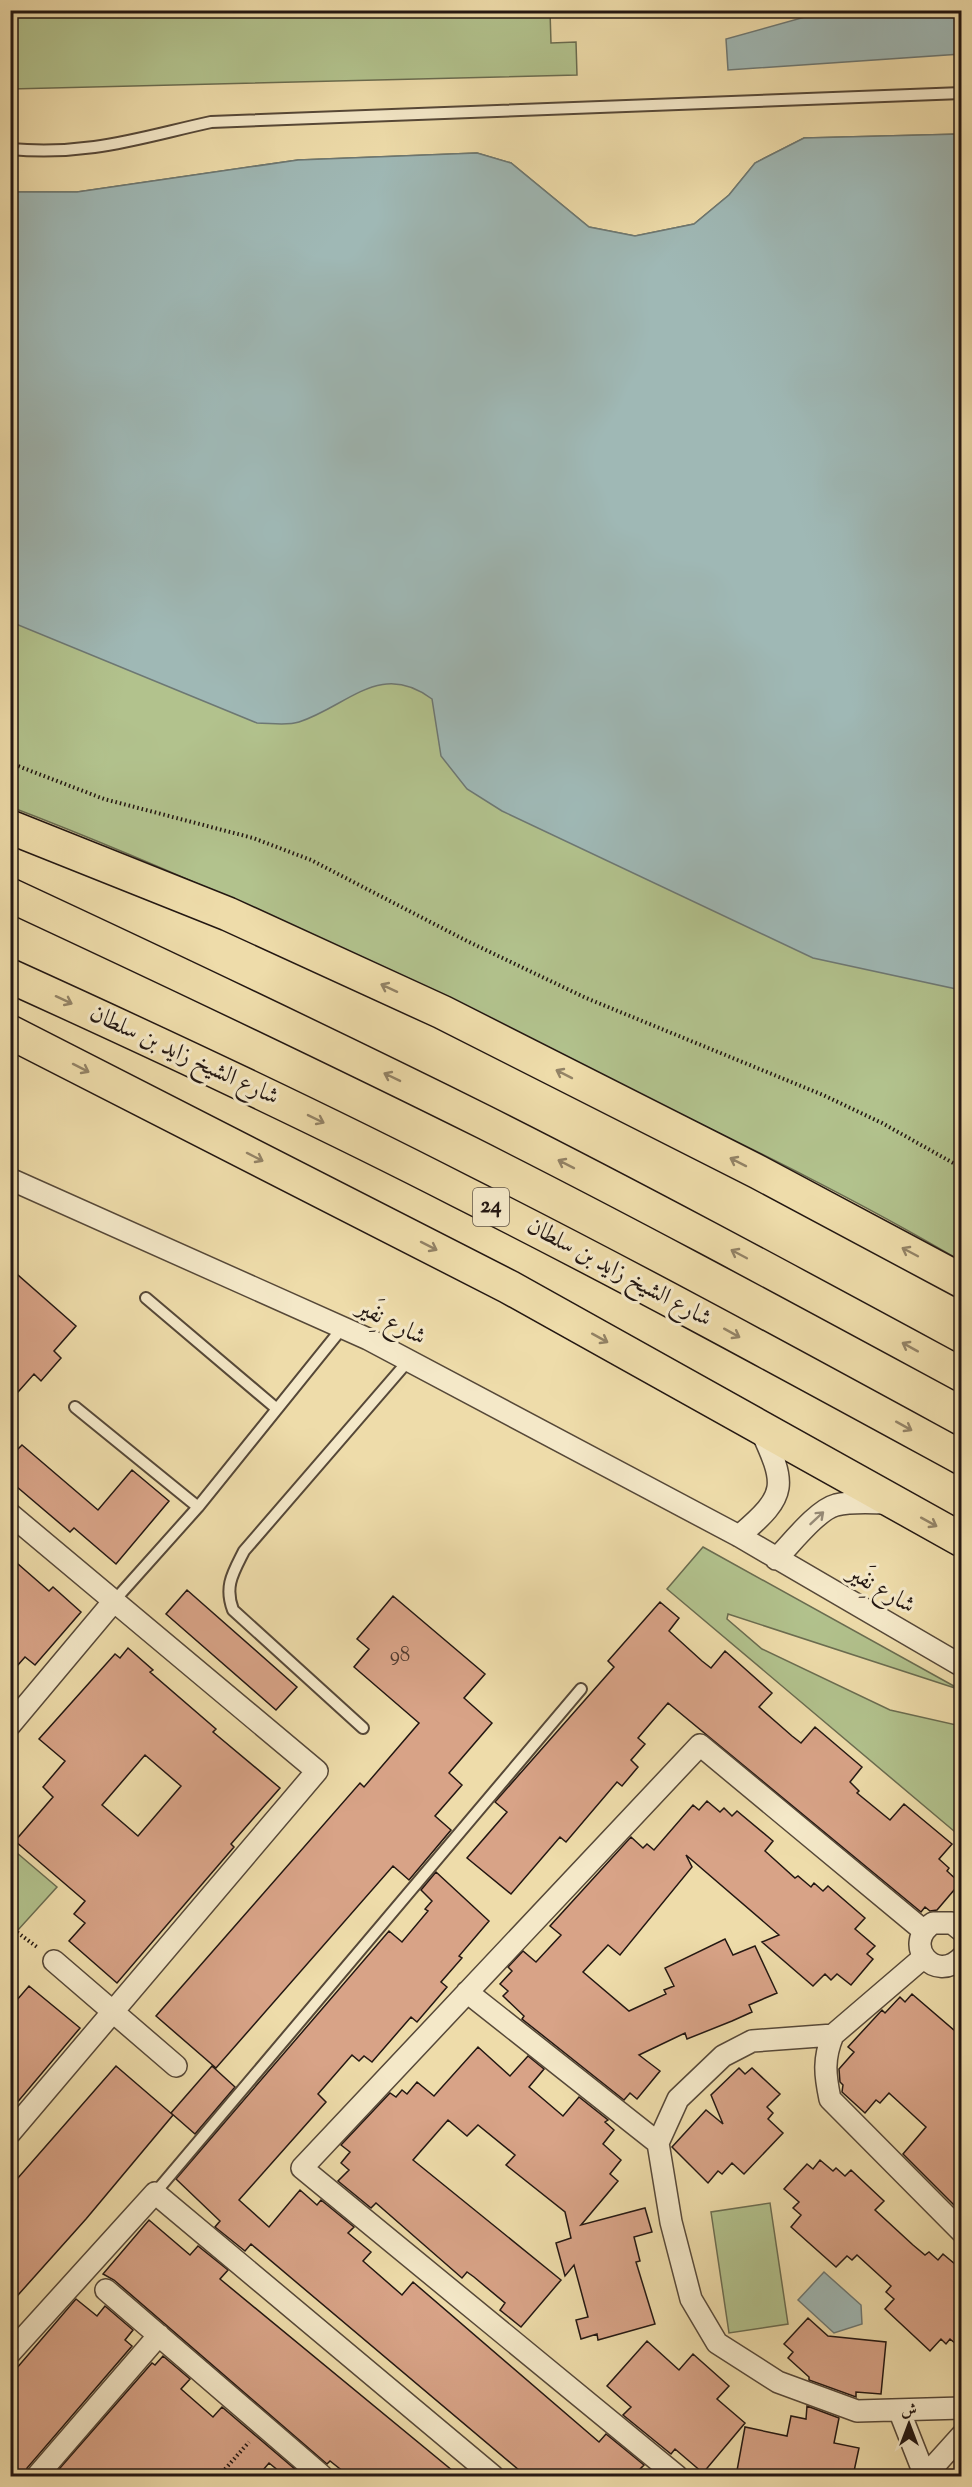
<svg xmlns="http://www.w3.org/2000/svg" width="972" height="2487" font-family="'Sorts Mill Goudy',Amiri,serif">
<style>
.green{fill:#b2c28d;stroke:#6a6c50;stroke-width:1.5}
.water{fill:#9fb8b5;stroke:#6d7874;stroke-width:1.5}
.building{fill:#d8a387;stroke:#231712;stroke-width:1.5;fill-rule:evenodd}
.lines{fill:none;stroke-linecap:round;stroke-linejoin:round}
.service-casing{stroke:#564838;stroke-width:14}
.minor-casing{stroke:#564838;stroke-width:24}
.primary-casing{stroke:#231712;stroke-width:36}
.trunk-casing{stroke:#231712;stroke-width:36}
.path{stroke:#231712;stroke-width:4;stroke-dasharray:1.5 3;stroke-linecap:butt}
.service{stroke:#f4e8c8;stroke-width:10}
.minor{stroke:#f4e8c8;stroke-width:21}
.primary{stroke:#eedcaa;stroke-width:33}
.trunk{stroke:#eedcaa;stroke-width:33}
.oneway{stroke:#938366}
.oneway2{stroke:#968a76}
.labels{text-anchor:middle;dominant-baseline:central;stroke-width:6;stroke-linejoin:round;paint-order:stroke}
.number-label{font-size:21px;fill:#503a2f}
.shield{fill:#f4e8c8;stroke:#625649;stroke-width:1.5}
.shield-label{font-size:22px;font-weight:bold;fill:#231712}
.street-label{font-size:24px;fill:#231712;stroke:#f4e8c8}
</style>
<rect width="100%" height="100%" fill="#eedcaa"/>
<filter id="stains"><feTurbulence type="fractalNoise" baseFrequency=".00333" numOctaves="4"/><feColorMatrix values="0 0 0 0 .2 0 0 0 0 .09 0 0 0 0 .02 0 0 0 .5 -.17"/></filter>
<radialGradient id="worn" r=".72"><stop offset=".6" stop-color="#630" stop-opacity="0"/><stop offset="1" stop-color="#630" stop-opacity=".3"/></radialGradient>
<path class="green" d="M10 11H550L551 43 576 42 577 75 11 89Z
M961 134V1261C844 1192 721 1134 599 1074 406 978 212 884 11 807L10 192H77L298 160 477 153 511 163 589 227 635 236 694 224 729 195 755 163 804 138Z
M703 1547 961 1690 728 1614 727 1619 762 1649 890 1710 961 1726V1837L667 1589Z
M10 1847 57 1887 18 1930 11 1923Z
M770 2203 788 2324 729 2333 711 2212Z"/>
<path class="water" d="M830 10 961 11V54L728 70 726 39Z
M961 134V990L813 958 502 811 467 789 441 756 432 699C380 660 348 706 299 722 287 726 270 723 257 723L11 622V192H77L298 160 477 153 511 163 589 227 635 236 694 224 729 195 755 163 804 138Z
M824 2272 861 2305 862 2324 834 2333 798 2300Z"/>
<path class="building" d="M10 1268 76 1326 54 1351 61 1358 41 1381 34 1374 10 1401Z
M22 1445 98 1510 132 1470 169 1501 116 1564 74 1528 70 1532 10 1481V1457Z
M10 1557 49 1591 53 1587 81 1612 35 1665 25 1657 10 1674Z
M187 1590 297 1687 276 1710 166 1614Z
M393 1596 485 1674 464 1698 492 1723 449 1773 462 1785 435 1816 451 1830 409 1880 393 1866 216 2068 156 2016 360 1783 364 1787 419 1723 354 1667 369 1649 357 1639Z
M660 1602 679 1618 669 1631 702 1661 711 1668 725 1651 772 1693 759 1707 792 1736 801 1743 815 1727 862 1767 850 1782 859 1791 857 1793 890 1820 904 1804 952 1844 939 1859 949 1868 947 1871 960 1883 937 1910 930 1911 925 1907 921 1912 668 1703 638 1738 645 1744 631 1760 638 1767 622 1786 617 1782 566 1842 560 1837 511 1894 467 1858 507 1812 495 1802 614 1667 608 1661Z
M128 1648 153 1670 150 1672 216 1729 213 1732 280 1788 231 1844 234 1847 117 1983 69 1941 85 1923 74 1914 85 1901 15 1841 53 1797 43 1787 65 1761 39 1739 115 1654 120 1658ZM145 1755 181 1786 138 1836 102 1805Z
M707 1801 720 1812 724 1808 732 1816 737 1811 773 1841 765 1851 795 1878 798 1876 811 1887 814 1883 823 1891 828 1886 865 1918 855 1929 875 1946 867 1954 873 1959 851 1985 837 1974 831 1980 825 1974 813 1986 762 1942 779 1935 686 1855 692 1867 620 1955 608 1945 583 1972 629 2011 666 1994 664 1990 674 1986 665 1968 725 1939 733 1955 755 1946 777 1993 749 2005 752 2012 732 2021 687 2039 685 2033 639 2055 660 2071 637 2099 630 2093 624 2100 522 2019 524 2016 503 1996 508 1991 500 1984 512 1971 508 1967 523 1951 536 1962 561 1935 550 1926 631 1837 643 1848 647 1844 654 1850 693 1805 699 1810Z
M436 1872 489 1921 459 1956 462 1958 441 1982 447 1987 417 2022 411 2017 372 2062 364 2056 359 2061 352 2055 318 2094 326 2102 239 2200 269 2227 300 2190 317 2205 321 2200 354 2227 348 2233 371 2252 363 2261 402 2295 413 2282 599 2442 606 2434 644 2465 633 2476H526L251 2244 245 2251 215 2227 220 2221 176 2179 389 1931 402 1942 428 1911 425 1909 432 1901 421 1890Z
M29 1986 80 2028 10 2111V2008Z
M912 1994 962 2037V2213L903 2154 926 2127 889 2093 880 2103 876 2100 865 2113 842 2092 843 2085 840 2082 839 2069 854 2052 848 2047 882 2010 885 2013 900 1997 905 2002Z
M478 2047 510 2076 528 2056 544 2069 529 2087 563 2116 579 2097 608 2120 605 2122 614 2130 603 2144 621 2160 610 2174 618 2181 581 2225 645 2208 652 2232 634 2237 640 2261 636 2262 655 2324 598 2340 597 2334 581 2339 576 2320 588 2317 574 2265 565 2276 556 2243 571 2238 565 2212 506 2165 515 2155 478 2125 467 2136 448 2120 413 2160 561 2280 521 2327 500 2310 505 2303 474 2277 467 2272 462 2278 376 2203 371 2208 338 2181 349 2170 341 2163 350 2152 341 2145 390 2093 396 2097 402 2090 407 2094 417 2082 434 2096Z
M116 2066 173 2115 86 2219 10 2304V2187Z
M212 2066 235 2087 195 2134 171 2113Z
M739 2068 745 2074 752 2068 780 2094 767 2107 773 2113 768 2119 783 2133 744 2174 732 2163 722 2174 718 2171 708 2183 672 2147 706 2110 723 2124 711 2095Z
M820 2160 833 2171 836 2168 845 2176 851 2170 884 2201 875 2210 913 2245 925 2255 929 2252 938 2260 943 2254 962 2270V2349L950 2339 946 2344 941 2339 930 2351 885 2309 894 2299 886 2292 891 2286 857 2255 852 2260 847 2256 836 2267 791 2227 801 2215 793 2208 799 2202 784 2189 807 2164 813 2169Z
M149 2220 190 2255 198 2246 228 2270 220 2279 459 2476H349L330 2461 327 2464 114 2280 103 2274Z
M76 2299 97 2316 105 2306 133 2330 125 2340 132 2346 27 2468 25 2476H10V2376Z
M808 2318 828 2336 886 2342 881 2394 856 2392V2397L809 2380V2377L788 2358 793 2352 784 2344Z
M647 2341 679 2370 693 2354 729 2386 717 2399 745 2423 703 2473 675 2449 671 2454 623 2415 631 2407 607 2386Z
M163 2356 190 2379 181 2389 213 2417 222 2407 303 2476H285L269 2463 258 2476H53L152 2363 155 2365Z
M807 2406 839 2418 834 2443 859 2448 853 2476H736L745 2427 787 2436 791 2416 806 2419Z"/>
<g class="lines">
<defs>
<path id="service" d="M10 149C89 156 138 138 211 122L962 93
M146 1298 277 1409
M75 1407 198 1507
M114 1601 198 1507 343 1327
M363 1728 233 1610C224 1586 233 1573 244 1551L409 1360
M155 2193 581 1689"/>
<path id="minor" d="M10 1179 368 1339 739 1536 962 1666
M10 1514 317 1771 10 2133
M739 1536C789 1494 786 1485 760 1428
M776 1559C791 1544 817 1510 836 1505 853 1501 871 1503 889 1503
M10 1725 114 1601
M962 1931 952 1923H933C901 1944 935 1985 962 1957
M924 1957 833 2035 752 2041 723 2056 678 2099 658 2143 671 2222 691 2299 717 2343 778 2382 857 2411 962 2408
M54 1961 176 2066
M467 1992 658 2143
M833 2035C823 2059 825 2075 830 2099L962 2232
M106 2290 322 2476
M10 2353 155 2193 493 2476
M899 2410 925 2476 962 2435
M37 2476 159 2335
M677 2476 302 2168 700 1745 924 1931"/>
<path id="primary" d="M10 827 228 914 442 1012 758 1172 962 1281
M10 1032 509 1287 962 1540"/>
<path id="trunk" d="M10 895C169 969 327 1044 484 1122 645 1203 803 1289 962 1375
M10 976C162 1045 312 1115 460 1191 629 1276 795 1367 962 1458"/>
</defs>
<use href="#service" class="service-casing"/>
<use href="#minor" class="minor-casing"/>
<use href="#primary" class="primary-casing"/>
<use href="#trunk" class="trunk-casing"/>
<path class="path" d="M10 763 104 799 253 838 311 860 467 941 586 998 823 1095 882 1123 962 1168
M10 1927 37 1947
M219 2476 249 2442"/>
<use href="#service" class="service"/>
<use href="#minor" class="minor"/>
<use href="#primary" class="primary"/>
<use href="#trunk" class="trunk"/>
</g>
<defs><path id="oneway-shaft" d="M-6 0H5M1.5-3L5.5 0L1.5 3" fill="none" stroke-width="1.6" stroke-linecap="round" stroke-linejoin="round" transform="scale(1.5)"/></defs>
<g class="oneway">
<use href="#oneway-shaft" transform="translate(389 988) rotate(-155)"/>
<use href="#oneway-shaft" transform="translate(64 1000) rotate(25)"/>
<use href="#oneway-shaft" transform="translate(81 1068) rotate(27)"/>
<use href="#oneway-shaft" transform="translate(564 1074) rotate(-153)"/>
<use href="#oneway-shaft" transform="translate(392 1077) rotate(-154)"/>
<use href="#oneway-shaft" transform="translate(316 1119) rotate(26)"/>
<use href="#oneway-shaft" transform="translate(255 1157) rotate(27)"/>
<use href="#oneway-shaft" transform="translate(738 1162) rotate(-153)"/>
<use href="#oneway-shaft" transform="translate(566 1164) rotate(-153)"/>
<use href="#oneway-shaft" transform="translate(429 1246) rotate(27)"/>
<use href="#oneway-shaft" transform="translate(910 1252) rotate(-152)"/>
<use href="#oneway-shaft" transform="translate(739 1254) rotate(-152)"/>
<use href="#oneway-shaft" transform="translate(732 1333) rotate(29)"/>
<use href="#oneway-shaft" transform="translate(600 1338) rotate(29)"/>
<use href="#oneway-shaft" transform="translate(910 1347) rotate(-151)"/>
<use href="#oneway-shaft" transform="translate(904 1426) rotate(29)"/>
<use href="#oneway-shaft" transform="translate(929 1522) rotate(29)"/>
</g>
<use class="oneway2" href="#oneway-shaft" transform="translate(817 1518) rotate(-43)"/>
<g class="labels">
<g class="number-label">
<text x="400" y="1656">98</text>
</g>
<rect class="shield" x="473" y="1188" width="36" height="38" rx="4.5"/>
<g class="shield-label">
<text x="491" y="1207">24</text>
</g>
<g class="street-label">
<text transform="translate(184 1056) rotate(25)">شارع الشيخ زايد بن سلطان</text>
<text transform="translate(619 1273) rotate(28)">شارع الشيخ زايد بن سلطان</text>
<text transform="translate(391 1323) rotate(27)">شارع نِفَير</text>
<text transform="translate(881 1590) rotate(30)">شارع نِفَير</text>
</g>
</g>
<rect width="972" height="2487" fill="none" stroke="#eedcaa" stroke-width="36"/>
<rect x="12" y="12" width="948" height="2463" fill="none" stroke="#231712" stroke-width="3"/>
<rect x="18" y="18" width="936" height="2451" fill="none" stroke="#231712" stroke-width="1.5"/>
<g transform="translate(909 2424)" stroke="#f4e8c8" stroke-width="4.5" paint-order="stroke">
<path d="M0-4.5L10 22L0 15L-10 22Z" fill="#231712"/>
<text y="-9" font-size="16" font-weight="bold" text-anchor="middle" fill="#231712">ش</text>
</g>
<rect width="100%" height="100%" filter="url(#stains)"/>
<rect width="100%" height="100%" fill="url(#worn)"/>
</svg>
